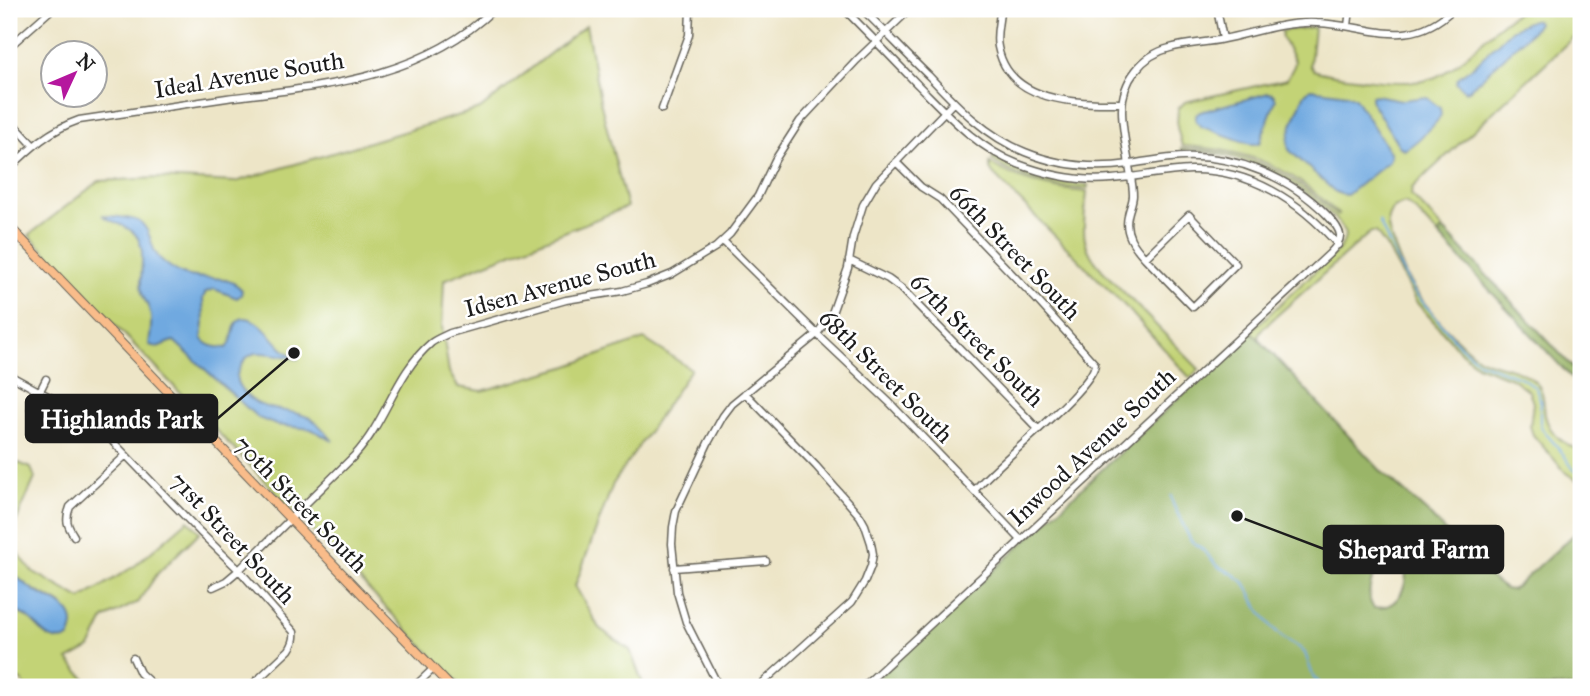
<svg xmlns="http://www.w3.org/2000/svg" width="1590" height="696" font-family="'IM FELL Great Primer',serif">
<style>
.green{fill:#c3d376;stroke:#707849;stroke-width:2}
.forest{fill:#9ab567;stroke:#5b6842;stroke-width:2;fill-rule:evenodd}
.water{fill:#70a9e0;stroke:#46627e;stroke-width:2}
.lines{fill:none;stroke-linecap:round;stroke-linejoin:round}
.stream{stroke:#70a9e0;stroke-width:2}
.minor-casing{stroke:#656258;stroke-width:9}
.major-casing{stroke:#656258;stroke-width:10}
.minor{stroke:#fff;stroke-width:6}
.major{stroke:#f9bc8a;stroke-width:8}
.labels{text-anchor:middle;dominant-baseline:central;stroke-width:5;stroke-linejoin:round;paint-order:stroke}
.street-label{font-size:24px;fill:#1c1c1c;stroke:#fff}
.leader{fill:none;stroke:#1c1c1c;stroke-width:2.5}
.callout-dot{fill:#1c1c1c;stroke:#fff;stroke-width:2.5}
.callout{fill:#1c1c1c;stroke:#1c1c1c;stroke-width:2.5}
.callout-label{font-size:26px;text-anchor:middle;font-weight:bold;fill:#fff}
</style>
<rect width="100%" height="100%" fill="#fff"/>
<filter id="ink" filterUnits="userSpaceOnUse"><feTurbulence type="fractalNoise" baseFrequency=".0143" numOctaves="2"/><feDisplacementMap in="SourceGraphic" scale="14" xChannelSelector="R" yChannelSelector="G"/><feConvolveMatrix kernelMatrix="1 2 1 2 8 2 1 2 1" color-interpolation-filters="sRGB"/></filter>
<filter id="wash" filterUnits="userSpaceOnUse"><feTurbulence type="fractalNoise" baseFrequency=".00686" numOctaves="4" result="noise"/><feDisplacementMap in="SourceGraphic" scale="28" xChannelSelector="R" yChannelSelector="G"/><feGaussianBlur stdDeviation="1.57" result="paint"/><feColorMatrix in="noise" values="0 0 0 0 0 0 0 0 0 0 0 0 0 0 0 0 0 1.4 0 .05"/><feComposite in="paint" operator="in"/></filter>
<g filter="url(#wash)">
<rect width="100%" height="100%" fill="#ede5c7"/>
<path class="green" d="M1523 9H1581V30L1412 188 1411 195 1447 233 1443 230 1440 232 1439 235 1441 238 1416 211 1405 203C1383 209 1386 224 1392 241 1397 253 1401 265 1406 276 1419 300 1450 335 1472 353 1490 368 1518 365 1534 381 1545 390 1543 402 1545 415 1549 433 1564 445 1581 451V481L1577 480 1566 473 1533 435 1530 426 1533 403 1529 391 1511 378 1477 365 1461 352 1416 302 1388 249 1376 232H1371L1366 236 1263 328 1258 335 1259 340 1251 331 1339 249C1352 233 1341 225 1329 213 1290 175 1237 151 1181 151V149C1244 149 1293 172 1337 216L1339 215C1292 167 1249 149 1182 146L1177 127 1178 109 1185 102 1287 79 1294 66 1295 61 1282 38 1281 31 1314 27 1310 65 1313 70C1337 77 1405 86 1427 80 1439 77 1451 69 1460 61 1481 44 1499 22 1523 9Z
M586 25 601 105 627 207 444 280 442 327 449 372 458 387 482 391 565 367 644 339 691 369 613 484 575 586 599 628 630 650 644 687H462L29 235 99 181 158 178 235 182 480 109Z
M994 156C1023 171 1055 184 1088 185L1087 189C1054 188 1020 180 992 160Z
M990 163C1020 182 1053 190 1087 192 1084 227 1077 243 1103 271L1199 369 1190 378 1129 310 993 174 990 169Z
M9 459 31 468 35 478 11 533 17 552 32 571 81 599 136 565 188 520 200 532 158 573 138 602 104 619 90 648 68 660 93 687H26L22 682 9 671V609C16 612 24 614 30 619 42 630 50 645 69 637L61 604 27 586 9 570V488L12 480 9 477Z"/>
<path class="forest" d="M1442 230 1447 233 1581 376V388L1441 238 1439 233Z
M1251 331 1382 472 1428 513 1480 569 1497 583 1505 589 1511 590 1517 586 1581 528V687H868ZM1389 556 1397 558 1404 563C1410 585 1399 609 1374 608 1363 595 1374 564 1389 556Z"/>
<path class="water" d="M1532 20H1536L1538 23 1533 30 1469 90 1465 91 1456 82 1459 77 1476 64 1512 29Z
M1311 89 1347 94 1355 98 1391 154 1389 161 1347 195 1340 194 1334 191 1289 150C1284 137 1299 109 1304 95L1307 91Z
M1268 93 1273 94 1276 99 1260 142 1257 144H1250L1202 127 1196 121V115L1200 112Z
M1375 95 1402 100 1426 97 1440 108C1440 110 1441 112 1441 114 1440 122 1411 147 1404 150L1399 146 1371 101V96Z
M102 215C113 217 133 217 140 222 150 229 150 242 155 252 160 261 171 268 180 273 200 283 226 271 242 290L241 295 237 298 214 289 206 292 203 298 204 324 202 338C208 347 216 347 227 348 234 340 232 330 237 322 250 307 272 338 281 347 286 352 293 356 299 359 287 357 268 352 257 353 249 354 244 360 241 366 235 376 235 381 242 390 261 415 286 406 310 418 319 423 326 433 333 441L311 429 276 425 258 418 174 341 157 347 149 345C150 334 153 323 150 312 148 303 141 297 141 287 140 270 147 248 135 234 130 227 111 222 102 215Z
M9 570C17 577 26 585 35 591 54 602 84 609 69 638 50 645 42 630 30 619 24 614 16 612 9 609Z"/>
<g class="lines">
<path class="stream" d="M1379 221 1401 269 1415 293 1461 347 1479 362 1522 378 1536 388 1540 399V422L1542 429 1561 451 1574 470 1581 474
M1171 496 1173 504 1191 541 1200 547 1219 567 1232 573 1246 584 1258 608 1272 627 1282 637 1300 648 1305 653 1313 676 1323 687"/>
</g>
</g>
<g filter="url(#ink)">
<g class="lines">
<defs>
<path id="minor" d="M168 9 169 10
M844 9C869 34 893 59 918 85 948 115 977 148 1018 164 1047 175 1079 182 1112 179 1138 177 1164 171 1191 170 1250 169 1300 201 1338 245
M862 9C885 31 907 55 930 77 958 107 986 136 1025 152 1059 166 1095 169 1130 164 1148 161 1165 158 1183 157 1236 155 1290 177 1327 215 1343 232 1345 238 1329 254L863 687
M1000 9C1000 22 995 34 998 47 1009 104 1078 103 1122 103
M1217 9 1223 39
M1348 26 1350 9
M9 47 52 9
M662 109 689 35 690 9
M9 119 33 145
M896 162 921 187 940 199 1036 299 1095 364C1094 388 994 465 974 491
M9 169C30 148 50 130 79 120 128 113 177 105 227 98 323 86 420 80 494 9
M723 241 817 334 890 403 1021 540
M1145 258 1189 215 1236 264 1193 307 1145 258C1134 246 1124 233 1128 216 1129 209 1133 202 1133 195 1133 183 1129 170 1128 158 1125 142 1122 126 1122 110 1122 81 1142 55 1170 48 1187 43 1206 43 1223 39 1253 33 1287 21 1317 23 1371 25 1408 52 1453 9
M849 260 888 279 903 290 1038 429
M9 375 92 420 200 532 239 570 294 632C295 639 293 644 289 650L250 687
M745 393 816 466 860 516 865 525 871 543 873 554 871 566 865 581 852 602 758 687
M31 409 46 379
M74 536C67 525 65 520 70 507L126 455
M674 568 766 561
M213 587 226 581 239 570 355 455C387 420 395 374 431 343 436 339 444 336 450 333L566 300 622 291 647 284 672 274 716 247 730 234 758 196 775 160 800 121 857 60 910 9
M133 658 140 673 155 687
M414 687 433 669
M719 687 686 622 677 592 672 544 673 527 676 511 708 443 723 416 732 404 817 334 832 313 848 268 853 237 863 205 876 183 954 102"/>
<path id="major" d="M9 226 451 687"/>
</defs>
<use href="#minor" class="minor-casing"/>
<use href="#major" class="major-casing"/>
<use href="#minor" class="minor"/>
<use href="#major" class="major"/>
</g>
</g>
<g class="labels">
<g class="street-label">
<text transform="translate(249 75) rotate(-9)">Ideal Avenue South</text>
<text transform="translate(1015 252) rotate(46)">66th Street South</text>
<text transform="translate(560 284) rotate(-15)">Idsen Avenue South</text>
<text transform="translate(977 340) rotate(45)">67th Street South</text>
<text transform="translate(886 376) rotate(45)">68th Street South</text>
<text transform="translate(1092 447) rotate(-43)">Inwood Avenue South</text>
<text transform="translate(301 504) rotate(46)">70th Street South</text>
<text transform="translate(233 538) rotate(47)">71st Street South</text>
</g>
</g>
<path class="leader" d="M294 353L217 419M1237 516L1324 549"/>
<g class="callout-dot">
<circle cx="294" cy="353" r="7"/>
<circle cx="1237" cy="516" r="7"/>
</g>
<g class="callout">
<rect x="26" y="395" width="191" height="47" rx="7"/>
<rect x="1324" y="526" width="179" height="47" rx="7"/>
</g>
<g class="callout-label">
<text x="122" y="428">Highlands Park</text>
<text x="1414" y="558">Shepard Farm</text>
</g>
<rect width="1590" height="696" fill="none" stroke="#fff" stroke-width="35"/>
<g transform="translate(74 74) rotate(46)"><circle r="33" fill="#ffffff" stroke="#a4a4a4" stroke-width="2"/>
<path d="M0-5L12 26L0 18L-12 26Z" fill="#b5179e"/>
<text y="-10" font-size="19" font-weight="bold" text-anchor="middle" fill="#1c1c1c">N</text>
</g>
</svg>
